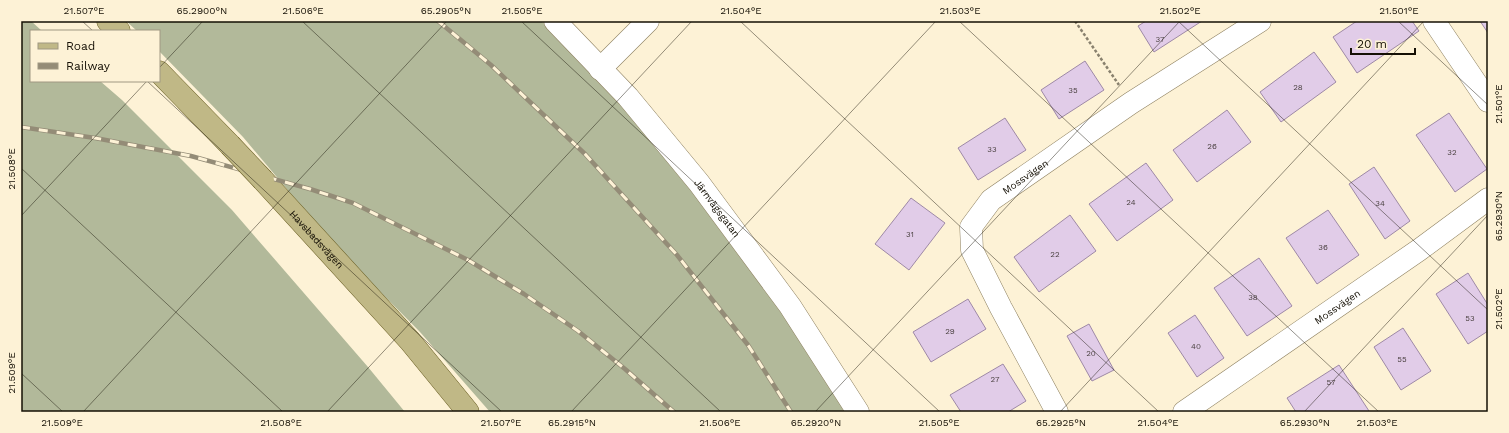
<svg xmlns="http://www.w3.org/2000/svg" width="1509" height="433" font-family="'Work Sans',sans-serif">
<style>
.forest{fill:#b2b99a}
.building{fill:#e1cce8;stroke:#9e89a6}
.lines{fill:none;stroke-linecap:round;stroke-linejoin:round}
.minor-casing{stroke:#8e8161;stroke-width:23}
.major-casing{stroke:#695e24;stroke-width:23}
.path{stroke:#89816e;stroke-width:2.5;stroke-dasharray:3 2;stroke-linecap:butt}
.minor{stroke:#fff;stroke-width:22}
.major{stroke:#c0b886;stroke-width:22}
.rail-casing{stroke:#948c77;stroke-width:4.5}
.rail{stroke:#fdf2d6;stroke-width:3;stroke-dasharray:9;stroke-linecap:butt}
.major-bridge-casing{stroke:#695e24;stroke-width:23;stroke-linecap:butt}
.major-bridge{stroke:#c0b886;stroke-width:22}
.ticks{fill:none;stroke:#151005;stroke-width:1;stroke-opacity:0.45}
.labels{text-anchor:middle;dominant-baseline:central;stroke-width:4;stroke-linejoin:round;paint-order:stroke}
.number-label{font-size:8px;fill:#483f3e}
.street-label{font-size:10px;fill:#151005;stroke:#fdf2d6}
.neatline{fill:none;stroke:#151005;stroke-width:1.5}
.ticks-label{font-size:10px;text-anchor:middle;fill:#151005}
</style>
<rect width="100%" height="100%" fill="#fdf2d6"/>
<path class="forest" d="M21 21H31L42 31H31V81H100L122 100 232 210 368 367 405 412H21Z
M126 21H541L610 81 857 412H490L420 332 334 245 243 137 159 51V31H137Z"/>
<path class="building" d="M1146 21H1202L1154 52 1138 26Z
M1357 21H1412L1419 31 1357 73 1333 37Z
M1480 21H1488V33Z
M1314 52 1336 82 1281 122 1260 92Z
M1085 61 1104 90 1059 119 1041 90Z
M1227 110 1251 142 1197 182 1173 150Z
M1449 113 1487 169 1455 192 1416 135Z
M1005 118 1026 150 978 180 958 148Z
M1146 163 1173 200 1117 241 1089 204Z
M1374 167 1410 221 1385 239 1349 184Z
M911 198 945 223 909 270 875 244Z
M1328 210 1359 255 1317 284 1286 238Z
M1070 215 1096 251 1039 292 1014 257Z
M1259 258 1292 306 1247 336 1214 288Z
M1468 273 1488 305V331L1468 344 1436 294Z
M968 299 986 329 931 362 913 332Z
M1195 315 1224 358 1197 377 1168 333Z
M1089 324 1114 370 1092 381 1067 336Z
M1403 328 1431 371 1401 390 1374 347Z
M1003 364 1026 401 1008 412H961L950 395Z
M1339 365 1369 411 1367 412H1296L1287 398Z"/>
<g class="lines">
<defs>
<g id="minor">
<path id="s1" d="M555 21 628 97 699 183 790 306 858 412"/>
<path d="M1434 21 1488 101"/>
<path d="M600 69 648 21"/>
<path id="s2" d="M1057 412 1001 308 972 250 971 227 991 200 1131 103 1260 21"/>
<path id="s3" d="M1184 412 1419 250 1488 199"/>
</g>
<g id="major">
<path d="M108 21 119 31"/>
<path d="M159 72 230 145"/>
<path id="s4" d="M263 180 410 341 468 412"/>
</g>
</defs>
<use href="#minor" class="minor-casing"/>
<use href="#major" class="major-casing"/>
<path class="path" d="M1075 21 1119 85"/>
<use href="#minor" class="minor"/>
<use href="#major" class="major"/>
<defs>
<path id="rail" d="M438 21 491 65 585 154 677 255 748 345 791 412
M21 127 95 138 191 156 310 189 353 203 468 260 524 294 578 331 625 369 674 412"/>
</defs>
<use href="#rail" class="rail-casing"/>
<use href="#rail" class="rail"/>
<defs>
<path id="major-bridge" d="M230 145 263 180"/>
</defs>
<use href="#major-bridge" class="major-bridge-casing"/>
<use href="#major-bridge" class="major-bridge"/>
</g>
<path class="ticks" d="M82 21 93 31M302 21 721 412M521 21 940 412M740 21 1159 412M959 21 1379 412M1178 21 1488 310M1398 21 1488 105M159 68 203 21M147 81 502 412M21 168 283 412M21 216 147 81M21 373 63 412M83 412 447 21M327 412 692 21M571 412 936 21M815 412 1180 21M1060 412 1424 21M1304 412 1488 215"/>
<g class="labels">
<g class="number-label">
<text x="1160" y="39">37</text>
<text x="1298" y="87">28</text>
<text x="1073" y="90">35</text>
<text x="1212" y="146">26</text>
<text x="992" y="149">33</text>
<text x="1452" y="152">32</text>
<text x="1131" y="202">24</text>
<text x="1380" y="203">34</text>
<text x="910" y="234">31</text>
<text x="1323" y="247">36</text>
<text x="1055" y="254">22</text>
<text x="1253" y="297">38</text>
<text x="1470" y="318">53</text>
<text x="950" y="331">29</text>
<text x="1196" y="346">40</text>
<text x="1091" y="353">20</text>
<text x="1402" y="359">55</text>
<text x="995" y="379">27</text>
<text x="1331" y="382">57</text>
</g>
<g class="street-label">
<text stroke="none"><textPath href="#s2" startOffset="281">Mossvägen</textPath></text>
<text stroke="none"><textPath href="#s1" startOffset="248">Järnvägsgatan</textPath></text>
<text stroke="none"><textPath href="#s4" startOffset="80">Havsbadsvägen</textPath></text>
<text stroke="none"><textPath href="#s3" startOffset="186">Mossvägen</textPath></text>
</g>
</g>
<rect width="1509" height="433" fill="none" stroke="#fdf2d6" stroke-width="44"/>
<rect x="30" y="30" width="130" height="52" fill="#fdf2d6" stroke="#a09882"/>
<rect x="38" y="43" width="20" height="6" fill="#c0b886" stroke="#a09882"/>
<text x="66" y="50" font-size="12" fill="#151005">Road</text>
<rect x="38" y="63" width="20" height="6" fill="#948c77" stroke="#a09882"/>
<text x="66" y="70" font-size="12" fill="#151005">Railway</text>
<path d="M1351 48v6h64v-6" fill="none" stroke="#151005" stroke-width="2"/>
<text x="1357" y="48" font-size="12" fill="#151005" stroke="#fdf2d6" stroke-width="3" paint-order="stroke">20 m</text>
<rect x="22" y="22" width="1465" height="389" class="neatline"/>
<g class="ticks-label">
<text x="84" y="14">21.507°E</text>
<text x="202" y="14">65.2900°N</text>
<text x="303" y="14">21.506°E</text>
<text x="446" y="14">65.2905°N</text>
<text x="522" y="14">21.505°E</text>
<text x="741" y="14">21.504°E</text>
<text x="960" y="14">21.503°E</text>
<text x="1180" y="14">21.502°E</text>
<text x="1399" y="14">21.501°E</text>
<text transform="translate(1498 104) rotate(-90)" y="4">21.501°E</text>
<text transform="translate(11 169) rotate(-90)" y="4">21.508°E</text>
<text transform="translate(1498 216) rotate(-90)" y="4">65.2930°N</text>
<text transform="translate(1498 309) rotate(-90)" y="4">21.502°E</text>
<text transform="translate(11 373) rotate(-90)" y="4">21.509°E</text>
<text x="62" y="426">21.509°E</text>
<text x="281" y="426">21.508°E</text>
<text x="501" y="426">21.507°E</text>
<text x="572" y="426">65.2915°N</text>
<text x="720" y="426">21.506°E</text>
<text x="816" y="426">65.2920°N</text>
<text x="939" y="426">21.505°E</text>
<text x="1061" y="426">65.2925°N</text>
<text x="1158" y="426">21.504°E</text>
<text x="1305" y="426">65.2930°N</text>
<text x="1377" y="426">21.503°E</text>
</g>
</svg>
